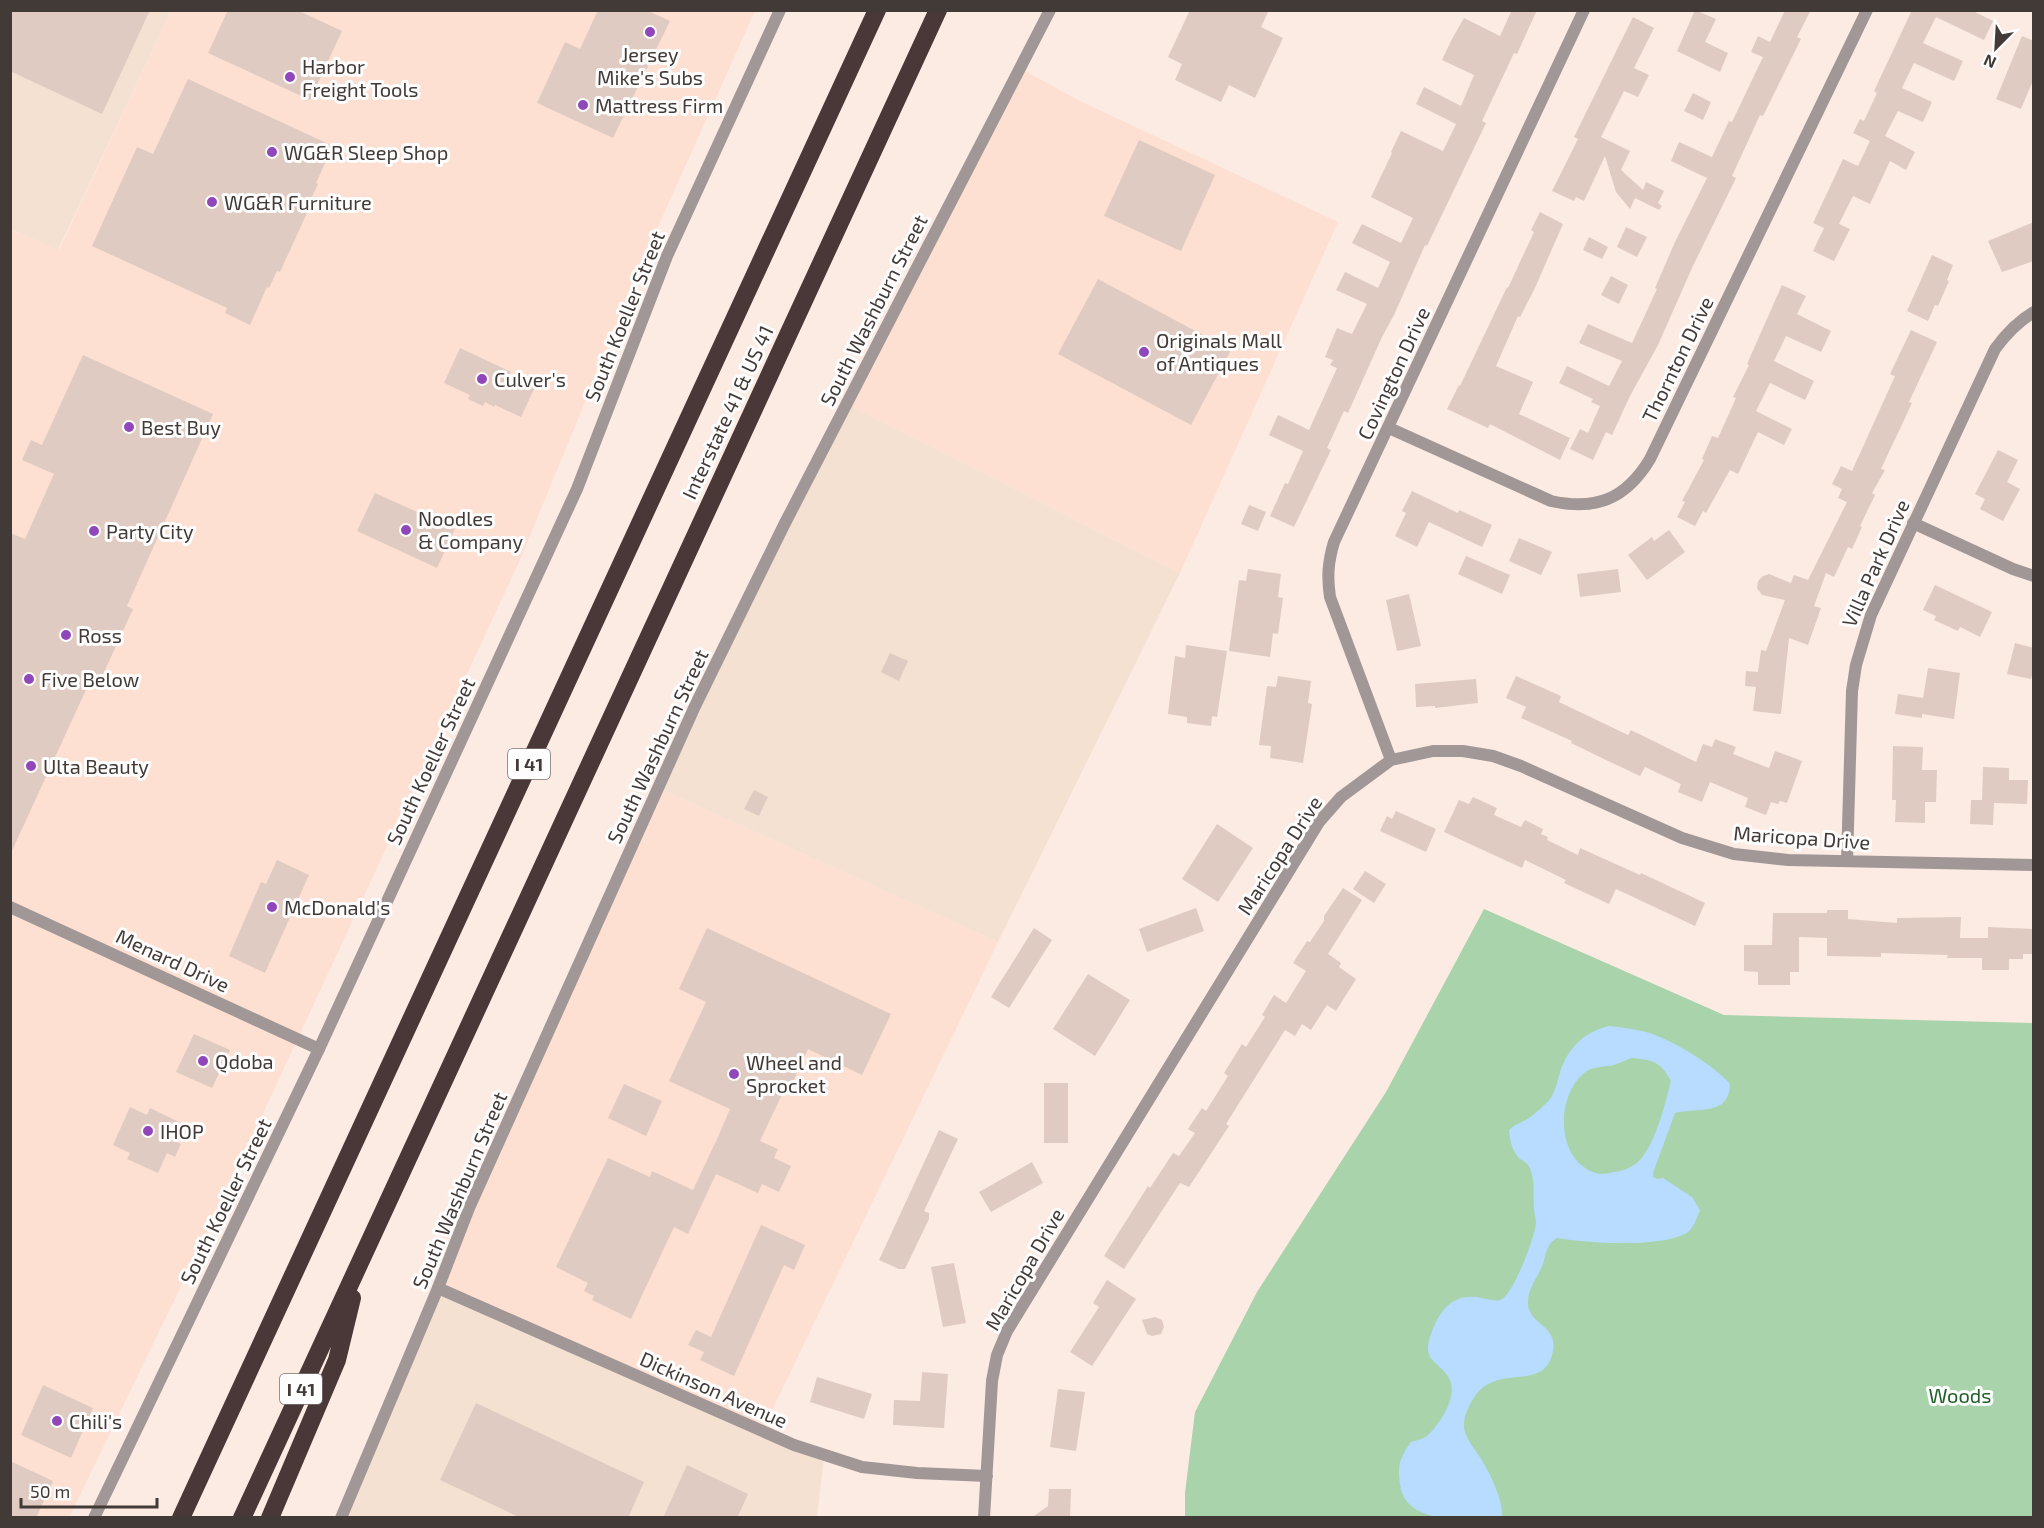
<svg xmlns="http://www.w3.org/2000/svg" width="2044" height="1528" font-family="'Exo 2',sans-serif">
<style>
.built{fill:#fde0d2}
.industrial{fill:#f5e1d2}
.green{fill:#a9d3aa}
.water{fill:#b7dcff;fill-rule:evenodd}
.building{fill:#dfcbc1}
.lines{fill:none;stroke-linecap:round;stroke-linejoin:round}
.minor{stroke:#a19797;stroke-width:12}
.tertiary{stroke:#a19797;stroke-width:12}
.motorway{stroke:#4a3838;stroke-width:18}
.poi-dot{fill:#9047b9;stroke:#fdfdfd;stroke-width:2}
.labels{text-anchor:middle;dominant-baseline:central;stroke-width:6;stroke-linejoin:round;paint-order:stroke}
.shield{fill:#fdfdfd;stroke:#7a7472;stroke-width:1.5}
.shield-label{font-size:18px;font-weight:bold;fill:#423a36}
.poi-label{font-size:20px;fill:#423a36;stroke:#fdfdfd;text-anchor:start}
.street-label{font-size:20px;fill:#423a36;stroke:#fdfdfd}
.park-label{font-size:20px;fill:#205f28;stroke:#fdfdfd}
</style>
<rect width="100%" height="100%" fill="#fcebe3"/>
<path class="built" d="M171 11H755L648 249 520 560 228 1189 69 1518 10 1517V229L59 250Z
M1020 68 1078 100 1338 222 1180 573 847 404Z
M658 788 998 942 762 1431 438 1288Z"/>
<path class="industrial" d="M11 11H171L58 250 11 229Z
M847 404 1180 573 998 942 658 788Z
M438 1288 824 1456 817 1517 341 1518Z"/>
<path class="green" d="M1484 909 1724 1015 2033 1023V1517L1185 1518V1493L1195 1412 1257 1292 1386 1092Z"/>
<path class="water" d="M1609 1026C1621 1027 1634 1029 1646 1032 1671 1039 1714 1065 1730 1084 1729 1117 1697 1107 1675 1113L1653 1173V1177L1658 1179 1663 1178 1692 1197 1700 1210C1696 1219 1694 1229 1685 1234 1656 1248 1589 1243 1557 1238 1547 1243 1546 1254 1543 1264 1538 1277 1528 1288 1528 1302 1527 1326 1561 1324 1552 1355 1542 1393 1493 1361 1472 1401 1468 1408 1465 1414 1464 1422 1462 1436 1476 1450 1483 1462 1492 1478 1503 1500 1502 1517 1470 1518 1405 1528 1400 1484 1397 1465 1400 1458 1411 1442 1417 1440 1424 1439 1428 1435 1440 1424 1459 1395 1449 1378 1439 1361 1422 1362 1430 1337 1438 1313 1450 1294 1477 1297 1484 1298 1493 1302 1500 1300 1513 1296 1535 1237 1536 1223 1536 1218 1534 1214 1534 1209 1533 1196 1535 1181 1530 1168 1527 1163 1525 1162 1520 1159 1512 1151 1510 1141 1509 1130 1515 1124 1521 1123 1529 1118 1535 1114 1545 1105 1550 1099 1556 1091 1557 1082 1560 1072 1568 1048 1584 1032 1609 1026ZM1631 1058C1653 1060 1660 1061 1671 1081 1665 1104 1656 1143 1639 1161 1633 1167 1623 1171 1614 1172 1609 1173 1601 1175 1596 1173 1556 1161 1555 1097 1584 1073 1593 1066 1604 1067 1614 1065 1620 1063 1626 1060 1631 1058Z"/>
<path class="building" d="M10 10H150L102 114 10 71Z
M228 10H297L342 31 310 100 208 53Z
M598 10H646L670 21 613 138 537 103 565 42 580 49Z
M1190 10H1269L1261 27 1283 38 1255 98 1229 85 1221 102 1175 80 1182 64 1168 57Z
M1512 10H1537L1517 54 1514 53 1482 121 1486 123 1427 246 1425 245 1394 315 1382 337 1348 413 1344 411 1327 448 1331 450 1294 527 1270 516 1285 483 1288 484 1303 451 1269 435 1278 415 1309 430 1337 368 1330 365 1333 360 1325 357 1337 328 1352 334 1367 304 1336 290 1345 272 1378 288 1390 262 1352 243 1362 224 1401 243 1413 218 1371 197 1392 153 1391 152 1401 131 1443 151 1456 124 1416 104 1424 87 1461 106 1474 75 1442 60 1452 39 1464 18 1500 36Z
M1695 10 1716 19 1705 42 1728 53 1720 72 1677 51Z
M1785 10H1811L1797 37 1801 39 1763 116 1760 115 1732 176 1736 178 1692 268 1658 345 1630 396 1612 435 1606 432 1593 460 1570 449 1580 429 1588 433 1600 406 1591 402 1593 399 1559 383 1567 366 1609 386 1622 361 1579 343 1588 324 1632 343 1657 289 1655 288 1675 242 1707 178 1671 161 1679 142 1712 157 1729 121 1732 122 1763 57 1751 52 1758 36 1770 42Z
M1912 10H1971L1993 21 1984 40 1936 17 1923 43 1963 61 1954 81 1914 63 1902 88 1932 102 1923 122 1898 111 1885 136 1915 152 1906 170 1890 161 1870 204 1853 196 1839 224 1850 229 1834 261 1813 251 1824 228 1813 223 1843 159 1858 166 1870 141 1853 133 1860 119 1864 121 1877 93 1874 91Z
M1633 17 1654 28 1634 68 1649 75 1638 97 1624 91 1601 137 1630 151 1621 170 1643 190 1646 182 1664 191 1658 203 1662 206 1659 210 1635 198 1630 209 1616 192 1605 156 1584 201 1576 197 1574 201 1552 191 1578 139 1574 137Z
M2022 36 2034 41V78L2021 109 1996 99Z
M188 79 333 146 316 183 318 184 310 201 312 202 280 272 277 271 269 288 267 287 250 325 225 313 227 308 92 246 137 147 153 154Z
M1693 93 1711 102 1703 120 1684 111Z
M1139 140 1215 175 1181 251 1104 216Z
M1540 212 1563 224 1534 290 1520 317 1518 316 1496 366 1533 382 1519 414 1570 438 1560 460 1490 424 1488 428 1447 409 1459 385 1460 386 1507 287 1508 288 1534 232 1531 230Z
M2034 222V261L2002 272 1988 241Z
M1626 227 1647 237 1637 257 1617 247Z
M1589 237 1608 247 1602 259 1583 250Z
M1932 255 1953 265 1947 280 1949 281 1938 306 1935 305 1928 321 1907 311Z
M1611 276 1628 285 1619 304 1601 295Z
M1098 279 1231 350 1191 425 1058 354Z
M1782 285 1806 296 1797 314 1831 331 1821 352 1786 336 1774 361 1814 381 1805 400 1770 383 1756 411 1792 429 1784 445 1758 432 1738 474 1730 470 1706 513 1703 511 1695 526 1677 517 1685 502 1682 501 1704 460 1702 459 1712 436 1718 438 1736 398 1733 397 1749 365 1747 364Z
M1911 330 1937 342 1909 402 1912 403 1881 469 1885 470 1872 493 1875 495 1860 526 1862 527 1852 549 1848 547 1834 577 1826 573 1814 606 1821 608 1808 645 1789 638 1781 714 1753 711 1756 687 1745 686 1746 671 1758 672 1761 650 1766 651 1785 600 1762 595 1757 588 1758 581 1763 576 1769 574 1791 583 1794 575 1808 580 1847 502 1838 498 1842 489 1832 484 1841 466 1852 471 1895 376 1890 374Z
M460 348 511 372 509 375 535 387 521 417 495 405 494 407 485 402 483 406 468 399 470 395 444 383Z
M83 355 213 414 127 606 133 609 99 683 91 679 10 855V533L25 539 54 474 22 460 31 440 42 445Z
M1998 450 2018 460 2007 482 2020 489 2003 521 1980 509 1985 499 1975 494Z
M1412 491 1458 513 1459 510 1492 525 1482 547 1429 522 1417 547 1395 536 1406 513 1402 511Z
M375 493 455 529 437 568 357 531Z
M1249 505 1266 512 1258 531 1241 524Z
M1669 530 1685 552 1647 580 1628 555 1652 537 1654 541Z
M1519 538 1552 552 1541 575 1509 561Z
M1466 556 1510 575 1502 594 1458 574Z
M1248 569 1281 574 1278 597 1283 598 1278 634 1273 633 1270 657 1229 651 1239 580 1246 581Z
M1618 569 1621 592 1580 597 1577 574Z
M1935 585 1992 612 1980 637 1960 627 1958 631 1934 620 1936 616 1923 610Z
M1409 594 1421 646 1397 651 1386 600Z
M2015 643 2034 648V669L2031 679 2007 674Z
M1186 645 1227 651 1217 717 1212 716 1211 726 1187 723V717L1168 714 1175 656 1185 658Z
M890 653 908 661 899 681 881 672Z
M1928 668 1960 673 1954 719 1922 714V718L1895 714 1898 694 1923 698Z
M1278 676 1311 681 1308 703 1312 704 1303 763 1270 758 1271 746 1259 745 1267 686 1276 687Z
M1516 676 1561 696 1559 702 1628 735 1631 730 1696 762 1703 744 1712 747 1715 739 1736 747 1733 754 1769 768 1775 751 1802 761 1787 803 1780 801 1778 804 1771 802 1766 815 1745 807 1748 798 1710 782 1702 802 1678 792 1681 784 1645 767 1640 776 1606 760 1571 743 1572 741 1521 718 1526 707 1506 698Z
M1476 679 1478 703 1435 708V706L1416 707 1415 684Z
M1893 746 1923 747 1922 770H1937L1936 802H1925V823L1895 822 1896 800H1892Z
M1983 767 2009 768V780H2028L2027 804 1994 803 1993 825 1970 824 1971 800H1982Z
M754 790 768 797 759 816 744 809Z
M1473 797 1497 808 1494 815 1521 827 1525 820 1543 829 1541 834 1548 837 1547 840 1578 855 1580 848 1640 875 1641 873 1705 903 1695 926 1616 889 1609 904 1564 883 1566 880 1525 860 1522 868 1444 832 1459 800 1469 804Z
M1396 811 1436 829 1426 852 1380 831 1387 816 1392 819Z
M1217 824 1253 848 1218 902 1182 879Z
M277 860 309 875 265 973 229 956 261 882 266 884Z
M1365 871 1386 884 1374 903 1353 889Z
M1343 888 1362 900 1328 954 1341 963 1339 967 1356 979 1336 1011 1327 1005 1311 1030 1302 1024 1295 1036 1285 1030 1226 1124 1229 1126 1189 1187 1180 1183 1124 1269 1104 1256 1148 1186 1150 1188 1173 1153 1179 1156 1195 1133 1188 1129 1202 1108 1206 1111 1228 1076 1224 1073 1242 1044 1246 1047 1265 1017 1262 1015 1274 995 1286 1003 1306 971 1293 963 1307 941 1310 942 1324 921V916Z
M1196 908 1204 931 1147 952 1139 929Z
M1827 910H1848V919L1897 923V918L1961 917 1960 938H1988V927L2034 929V954H2023V959H2009V970H1982V958H1947L1948 955 1881 953V957L1827 956V938L1799 937V972H1790V985H1758V972L1744 971V945H1772L1773 913H1827Z
M707 928 891 1014 862 1075 808 1049 791 1086 787 1084 760 1141 778 1149 774 1158 791 1166 779 1192 762 1184 758 1193 716 1174 688 1234 674 1227 631 1319 592 1300 594 1296 584 1291 588 1283 556 1267 608 1158 650 1177 652 1171 693 1190 718 1137 730 1109 669 1081 706 1002 679 989Z
M1034 928 1052 940 1009 1008 991 997Z
M1088 974 1130 1000 1095 1056 1053 1029Z
M194 1034 230 1050 212 1088 176 1072Z
M1044 1083H1068V1143H1044Z
M624 1084 662 1101 646 1136 608 1118Z
M130 1107 147 1115 150 1108 181 1123 173 1140 181 1144 175 1157 167 1153 158 1173 127 1159 130 1153 113 1145Z
M939 1130 958 1139 924 1211 929 1213V1219L905 1269H899L879 1260Z
M1032 1162 1043 1183 991 1212 979 1192Z
M761 1225 805 1245 794 1270 784 1265 734 1376 700 1360 704 1352 688 1345 696 1330 711 1337Z
M954 1263 966 1323 943 1327 931 1267Z
M1107 1280 1136 1299 1092 1366 1070 1352 1099 1307 1093 1303Z
M1155 1317 1162 1320 1164 1327 1161 1334 1152 1336 1147 1334 1142 1320Z
M922 1372 948 1374 944 1428 893 1425 894 1400 920 1401Z
M817 1377 872 1394 864 1419 810 1402Z
M43 1385 93 1408 71 1458 21 1435Z
M1058 1389 1085 1392 1076 1451 1050 1447Z
M476 1403 644 1482 628 1518H521L440 1480Z
M10 1461 53 1481 36 1518H10Z
M687 1465 748 1494 737 1518H663Z
M1049 1489H1071L1070 1518H1031L1048 1506Z"/>
<g class="lines">
<path class="minor" d="M1389 428 1551 501C1596 511 1626 499 1650 459L1867 10
M1913 523 2013 569 2034 576
M1391 760 1330 597C1327 577 1328 562 1334 542L1584 10
M1847 861 1852 691 1856 665 1871 615 1995 349C2006 334 2017 322 2034 312
M10 907 319 1049
M438 1288 794 1445 862 1467 917 1473 987 1476
M984 1518 992 1381 997 1355 1007 1331 1319 822 1341 797 1391 760 1433 751H1463L1493 756 1521 766 1682 838 1734 854 1788 860 2034 865"/>
<path class="tertiary" d="M94 1518 319 1049 577 489 667 256 780 10
M341 1518 438 1288 469 1208 695 706 784 525 1050 10"/>
<path class="motorway" d="M181 1518 877 10
M242 1518 938 10
M270 1518 337 1360 352 1298"/>
</g>
<g class="poi-dot">
<circle cx="650" cy="32" r="6"/>
<circle cx="290" cy="77" r="6"/>
<circle cx="583" cy="105" r="6"/>
<circle cx="272" cy="152" r="6"/>
<circle cx="212" cy="202" r="6"/>
<circle cx="1144" cy="352" r="6"/>
<circle cx="482" cy="379" r="6"/>
<circle cx="129" cy="427" r="6"/>
<circle cx="406" cy="530" r="6"/>
<circle cx="94" cy="531" r="6"/>
<circle cx="66" cy="635" r="6"/>
<circle cx="29" cy="679" r="6"/>
<circle cx="31" cy="766" r="6"/>
<circle cx="272" cy="907" r="6"/>
<circle cx="203" cy="1061" r="6"/>
<circle cx="734" cy="1074" r="6"/>
<circle cx="148" cy="1131" r="6"/>
<circle cx="57" cy="1421" r="6"/>
</g>
<g class="labels">
<g class="shield">
<rect x="508" y="749" width="42" height="30" rx="4.5"/>
<rect x="280" y="1374" width="42" height="30" rx="4.5"/>
</g>
<g class="shield-label">
<text x="529" y="764">I 41</text>
<text x="301" y="1389">I 41</text>
</g>
<g class="poi-label">
<text x="650" y="54" text-anchor="middle">Jersey<tspan x="650" dy="23">Mike's Subs</tspan></text>
<text x="302" y="66">Harbor<tspan x="302" dy="23">Freight Tools</tspan></text>
<text x="595" y="105">Mattress Firm</text>
<text x="284" y="152">WG&amp;R Sleep Shop</text>
<text x="224" y="202">WG&amp;R Furniture</text>
<text x="1156" y="340">Originals Mall<tspan x="1156" dy="23">of Antiques</tspan></text>
<text x="494" y="379">Culver's</text>
<text x="141" y="427">Best Buy</text>
<text x="418" y="518">Noodles<tspan x="418" dy="23">&amp; Company</tspan></text>
<text x="106" y="531">Party City</text>
<text x="78" y="635">Ross</text>
<text x="41" y="679">Five Below</text>
<text x="43" y="766">Ulta Beauty</text>
<text x="284" y="907">McDonald's</text>
<text x="215" y="1061">Qdoba</text>
<text x="746" y="1062">Wheel and<tspan x="746" dy="23">Sprocket</tspan></text>
<text x="160" y="1131">IHOP</text>
<text x="69" y="1421">Chili's</text>
</g>
<g class="street-label">
<text transform="translate(873 310) rotate(-63)">South Washburn Street</text>
<text transform="translate(624 316) rotate(-68)">South Koeller Street</text>
<text transform="translate(1677 359) rotate(-64)">Thornton Drive</text>
<text transform="translate(1393 373) rotate(-65)">Covington Drive</text>
<text transform="translate(727 412) rotate(-65)">Interstate 41 &amp; US 41</text>
<text transform="translate(1875 563) rotate(-66)">Villa Park Drive</text>
<text transform="translate(657 746) rotate(-65)">South Washburn Street</text>
<text transform="translate(430 761) rotate(-65)">South Koeller Street</text>
<text transform="translate(1802 837) rotate(4)">Maricopa Drive</text>
<text transform="translate(1279 855) rotate(-57)">Maricopa Drive</text>
<text transform="translate(173 960) rotate(25)">Menard Drive</text>
<text transform="translate(459 1190) rotate(-67)">South Washburn Street</text>
<text transform="translate(225 1201) rotate(-64)">South Koeller Street</text>
<text transform="translate(1024 1269) rotate(-60)">Maricopa Drive</text>
<text transform="translate(714 1389) rotate(24)">Dickinson Avenue</text>
</g>
<g class="park-label">
<text x="1960" y="1395">Woods</text>
</g>
</g>
<rect width="2044" height="1528" fill="none" stroke="#423a36" stroke-width="24"/>
<g transform="translate(1996 48) rotate(204)" stroke="#fdfdfd" stroke-width="4.5" paint-order="stroke">
<path d="M0-4.5L10 22L0 15L-10 22Z" fill="#423a36"/>
<text y="-9" font-size="16" font-weight="bold" text-anchor="middle" fill="#423a36">N</text>
</g>
<path d="M21 1498v9h136v-9" fill="none" stroke="#423a36" stroke-width="3"/>
<text x="30" y="1498" font-size="18" fill="#423a36" stroke="#fdfdfd" stroke-width="4.5" paint-order="stroke">50 m</text>
</svg>
